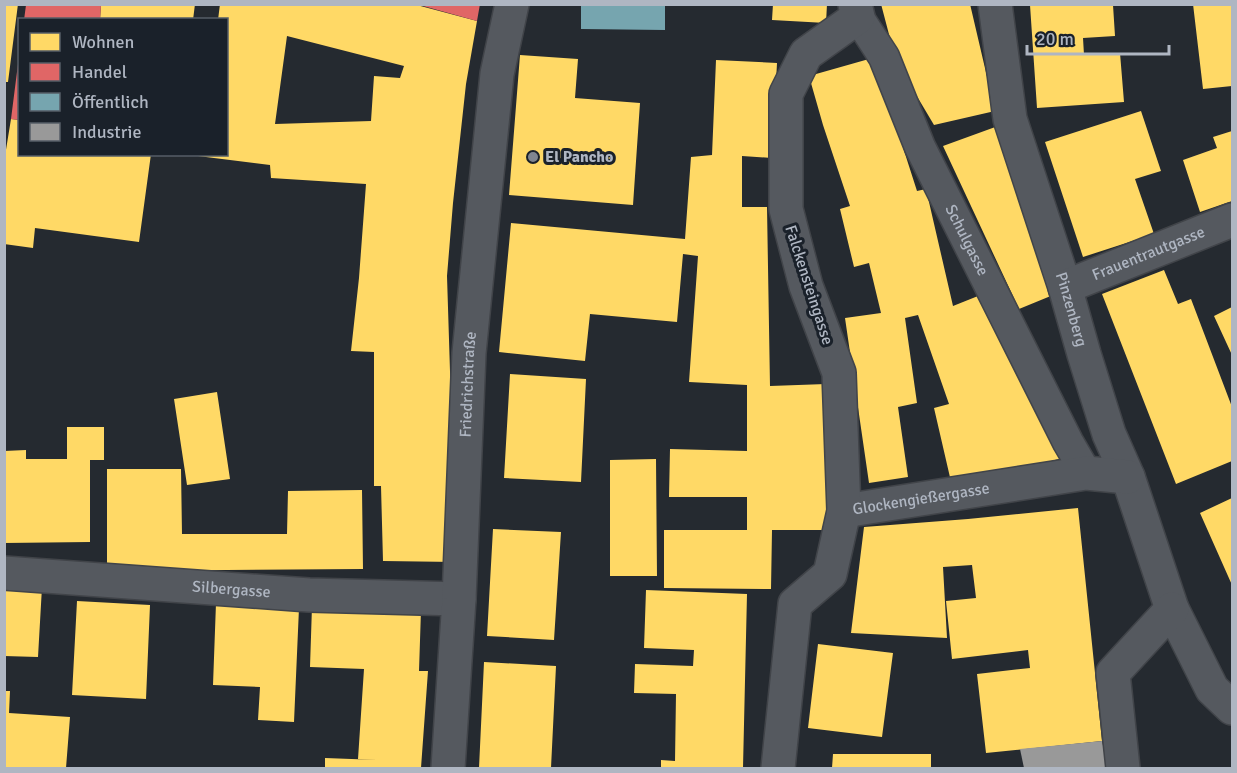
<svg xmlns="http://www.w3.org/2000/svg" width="1237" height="773" font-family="Signika,sans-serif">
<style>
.homes{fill:#ffd966;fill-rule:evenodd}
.shops{fill:#e06666}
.public{fill:#76a5af}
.industry{fill:#999}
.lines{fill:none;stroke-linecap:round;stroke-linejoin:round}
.pedestrian-casing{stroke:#414449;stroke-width:33}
.minor-casing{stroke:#414449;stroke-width:36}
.pedestrian{stroke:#55595f;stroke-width:30}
.minor{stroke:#55595f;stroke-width:33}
.poi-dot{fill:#7f858f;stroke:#1a212a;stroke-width:2}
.labels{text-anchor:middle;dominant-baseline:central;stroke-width:6;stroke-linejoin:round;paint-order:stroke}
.poi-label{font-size:16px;font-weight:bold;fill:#afb6c2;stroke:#1a212a;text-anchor:start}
.street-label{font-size:16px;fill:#afb6c2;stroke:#1a212a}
</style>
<rect width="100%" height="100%" fill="#252a30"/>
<path class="homes" d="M4 4H18L8 82H4Z
M101 4H195L193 20H100Z
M220 4H413L477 21 466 84 453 203 447 276 456 562 383 561 381 486H374V352L351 351 359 278 366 184 271 178 270 165 198 156V154H226V20H218ZM287 36 404 66 400 78 374 76 371 121 275 124Z
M773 4H827L826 23 772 20Z
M881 4H970L995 111 934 125 896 61Z
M1193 4H1232V86L1203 89Z
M1030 5H1113L1115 36 1083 38 1084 55 1120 53 1124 102 1037 108Z
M520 55 578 59 575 98 640 103 633 205 509 195Z
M876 57 890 107 917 191 926 189 953 306 978 296 1067 457 952 486 934 408 949 404 918 315 905 318 917 403 898 407 908 477 869 483 845 318 881 313 869 263 854 267 840 209 850 206 823 125 809 76Z
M716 60 777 63 772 158 742 156V207H767L770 386 826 384V530H772L771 589 664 588V530H747V497H669L670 449 747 451V385L689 382 698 256 683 254 677 322 590 314 585 361 499 352 511 223 685 239 691 157 712 155Z
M1141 111 1161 171 1135 179 1154 234 1083 257 1045 142Z
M11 119 20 120V154H151L139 242 35 228 33 248 4 244V162Z
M998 126 1058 293 1019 309 943 146Z
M1232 131V201L1200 212 1183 160 1217 148 1213 137Z
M1164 270 1178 304 1191 299 1232 407V461L1176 484 1102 294Z
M1232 307V355L1214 316Z
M510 374 586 379 581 482 504 478Z
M217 392 230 479 187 485 174 399Z
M67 427H104V460H90V542L4 543V451L26 450V459H67Z
M656 459 657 576H610V460Z
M107 469H181L182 534H287L288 491 362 490 363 569 107 571Z
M1232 498V585L1200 513Z
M1078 508 1102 741 986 753 977 674 1030 668 1028 650 952 659 946 601 976 598 972 565 943 567 947 638 851 633 864 527 968 519Z
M493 529 561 532 554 640 487 636Z
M4 585 42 587 38 657 4 656Z
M646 590 747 594 743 768H661V760L675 761 676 694 634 693 635 664 693 666 694 650 644 648Z
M77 601 150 605 146 699 72 695Z
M216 603 299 608 294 722 258 720 260 687 213 685Z
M312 606 421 610 419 671H428L421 768H325V758L378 760 358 759 364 669 310 667Z
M818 644 893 653 882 737 808 728Z
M484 662 556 666 551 768H479Z
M4 691H10L9 713 70 717 66 768H4Z
M833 754H931V768H832Z"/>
<path class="shops" d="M416 4H480L477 21Z
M26 5H101L100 20H24Z
M18 64H20V120L11 119Z"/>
<path class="public" d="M581 4H665V30L581 29Z"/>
<path class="industry" d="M1102 741 1108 768H1024L1020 749Z"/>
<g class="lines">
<defs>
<g id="pedestrian">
<path id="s1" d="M858 17 884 57 920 147 1068 442 1086 473"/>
</g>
<g id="minor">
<path id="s2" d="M995 4 1010 119 1065 287 1084 354 1109 434 1128 477 1172 609 1212 689 1232 708"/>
<path id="s3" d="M1065 287 1232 220"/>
<path id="s4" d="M844 511 1086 473 1128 477"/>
<path id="s5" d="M4 573 309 595 459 599"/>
<path id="s6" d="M448 768 459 599 469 353 497 74 512 4"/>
<path d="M778 768 795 604 830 574 844 511 839 373 806 286 786 209V94L806 54 858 17 855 4"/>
<path d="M1123 768 1113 673 1172 609"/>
</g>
</defs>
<use href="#pedestrian" class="pedestrian-casing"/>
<use href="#minor" class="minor-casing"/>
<use href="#pedestrian" class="pedestrian"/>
<use href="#minor" class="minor"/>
</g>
<circle class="poi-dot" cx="533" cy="157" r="6"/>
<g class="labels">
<g class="poi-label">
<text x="545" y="157">El Pancho</text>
</g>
<g class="street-label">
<text stroke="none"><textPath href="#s1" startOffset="249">Schulgasse</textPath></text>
<text stroke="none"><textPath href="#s3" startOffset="90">Frauentrautgasse</textPath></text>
<text transform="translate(809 285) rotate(72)">Falckensteingasse</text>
<text stroke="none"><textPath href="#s2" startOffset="316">Pinzenberg</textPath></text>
<text stroke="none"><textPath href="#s6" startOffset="384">Friedrichstraße</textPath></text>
<text stroke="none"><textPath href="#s4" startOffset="78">Glockengießergasse</textPath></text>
<text stroke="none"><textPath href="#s5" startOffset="228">Silbergasse</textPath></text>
</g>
</g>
<rect width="1237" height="773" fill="none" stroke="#afb6c2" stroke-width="12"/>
<rect x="18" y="18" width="210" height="138" fill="#1a212a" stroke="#565d67" stroke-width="1.5"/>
<rect x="30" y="33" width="30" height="18" fill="#ffd966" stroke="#565d67" stroke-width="1.5"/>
<text x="72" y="48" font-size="18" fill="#afb6c2">Wohnen</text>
<rect x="30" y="63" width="30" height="18" fill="#e06666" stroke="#565d67" stroke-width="1.5"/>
<text x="72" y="78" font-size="18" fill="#afb6c2">Handel</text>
<rect x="30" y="93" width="30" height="18" fill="#76a5af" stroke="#565d67" stroke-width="1.5"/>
<text x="72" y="108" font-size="18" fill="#afb6c2">Öffentlich</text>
<rect x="30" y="123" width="30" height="18" fill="#999999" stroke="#565d67" stroke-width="1.5"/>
<text x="72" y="138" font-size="18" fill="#afb6c2">Industrie</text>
<path d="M1027 45v9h142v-9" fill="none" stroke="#afb6c2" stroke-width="3"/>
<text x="1036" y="45" font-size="18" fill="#afb6c2" stroke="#1a212a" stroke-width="4.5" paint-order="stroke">20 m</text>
</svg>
